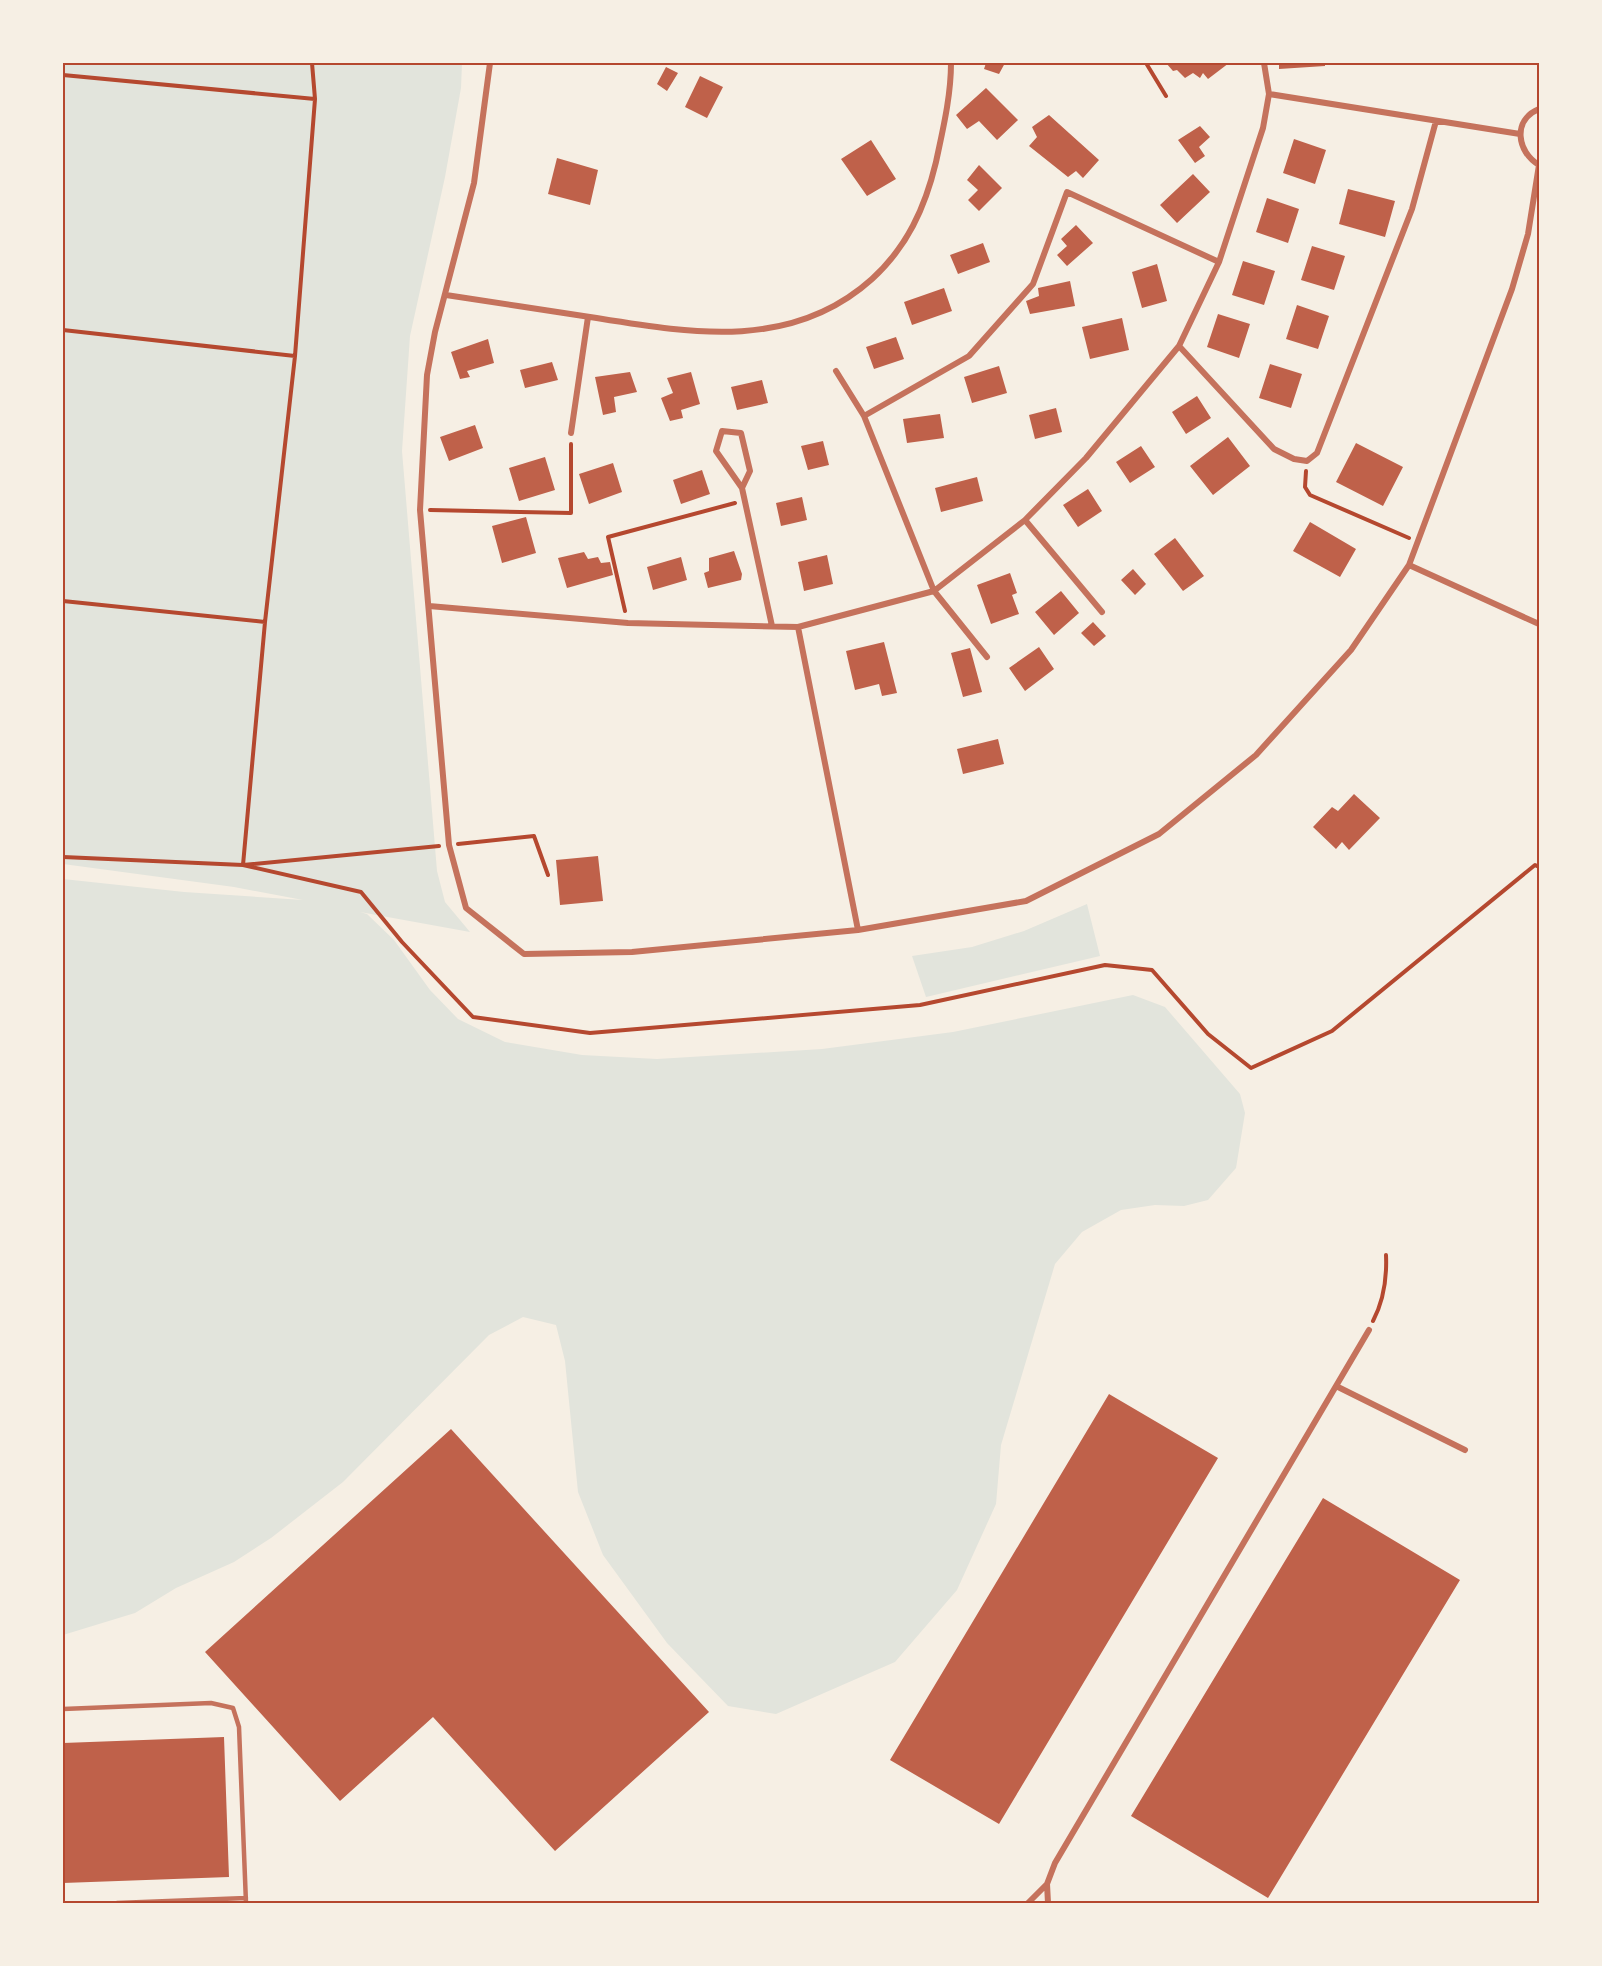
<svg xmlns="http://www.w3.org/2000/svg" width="1602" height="1966" font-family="Barlow,sans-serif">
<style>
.green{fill:#e2e4dc}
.building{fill:#bf614a}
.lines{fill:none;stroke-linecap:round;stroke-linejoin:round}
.path{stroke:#b5482f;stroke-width:4}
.service{stroke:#c5725c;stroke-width:4.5}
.minor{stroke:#c5725c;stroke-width:6}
.neatline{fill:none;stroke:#b5482f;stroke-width:2}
</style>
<rect width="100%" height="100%" fill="#f6efe4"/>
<path class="green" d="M63 63H462L461 88 445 177 410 336 402 451 437 871 445 902 470 932 360 912 367 914 394 940 430 990 458 1019 505 1042 582 1055 657 1059 822 1049 953 1032 1133 995 1165 1007 1240 1094 1245 1113 1236 1168 1208 1200 1184 1206 1155 1205 1121 1210 1082 1232 1055 1264 1001 1445 996 1504 957 1590 895 1662 776 1714 728 1706 667 1643 603 1555 578 1492 565 1361 556 1325 523 1317 489 1335 343 1482 271 1538 234 1562 176 1588 135 1613 63 1635V879L184 892 303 900 234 887 63 864Z
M1087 904 1100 956 926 997 912 956 972 947 1024 931Z"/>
<path class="building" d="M986 63H1005L999 74 984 69Z
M1166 63H1229L1208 79 1203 73 1200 78 1193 73 1185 78 1177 70 1173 71Z
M1279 63H1325V66L1279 69Z
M666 67 678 73 667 91 657 84Z
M700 76 723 87 707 118 685 107Z
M986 88 1018 120 997 140 979 121 967 129 956 115Z
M1049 115 1099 160 1083 178 1076 171 1068 177 1029 146 1037 137 1032 127Z
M1200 126 1210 137 1199 147 1205 156 1195 163 1178 140Z
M1294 139 1326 150 1315 184 1283 173Z
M871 140 896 179 867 196 841 159Z
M557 158 598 170 590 205 548 194Z
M979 165 1002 188 979 211 968 200 978 190 967 180Z
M1193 174 1210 192 1177 223 1160 205Z
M1348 189 1395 201 1385 237 1339 224Z
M1267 198 1299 209 1288 243 1256 232Z
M1076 225 1093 243 1067 266 1057 255 1067 246 1061 239Z
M983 243 990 262 958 274 950 255Z
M1312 246 1345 256 1334 290 1301 280Z
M1243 261 1275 271 1264 305 1232 295Z
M1157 264 1167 301 1142 308 1132 272Z
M1070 281 1075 306 1030 314 1026 301 1039 296 1038 288Z
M944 288 952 311 912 325 904 302Z
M1297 305 1329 316 1318 349 1286 339Z
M1218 314 1250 324 1239 358 1207 347Z
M1122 318 1129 350 1090 359 1082 327Z
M896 337 904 359 874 369 866 347Z
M488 339 494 363 467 371 470 377 460 379 451 352Z
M552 362 558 380 525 388 520 370Z
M1270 364 1302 374 1291 408 1259 398Z
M999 366 1007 393 972 403 964 377Z
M630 372 637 392 614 397 616 412 603 415 595 377Z
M691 372 700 404 681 410 683 418 670 421 661 398 673 393 667 378Z
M762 380 768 403 737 410 731 387Z
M1197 396 1211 418 1186 434 1172 412Z
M1056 408 1062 432 1035 439 1029 415Z
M940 414 944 438 907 443 903 419Z
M475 425 483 448 449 461 440 437Z
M1228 437 1250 466 1213 495 1190 466Z
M823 441 829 465 808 470 801 446Z
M1356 443 1403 467 1383 506 1336 482Z
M1141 446 1155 467 1130 483 1116 462Z
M545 457 555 490 519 501 509 468Z
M613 463 622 492 589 504 579 474Z
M702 470 710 494 681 504 673 480Z
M977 477 983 501 941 512 935 488Z
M1088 489 1102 511 1078 527 1063 505Z
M802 497 807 520 781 526 776 503Z
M526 517 536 553 502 563 492 526Z
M1310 522 1356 549 1340 577 1293 551Z
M1175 538 1204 576 1183 591 1154 554Z
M734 551 742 574 741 580 708 588 704 573 709 571V558Z
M584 552 588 559 598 557 601 563 610 562 613 575 567 588 558 558Z
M827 555 833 584 804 591 798 562Z
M681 557 687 580 653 590 647 567Z
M1133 569 1146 584 1135 595 1121 580Z
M1010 573 1017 593 1012 595 1019 614 991 624 977 585Z
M1061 591 1079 613 1054 635 1035 612Z
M1093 622 1106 636 1094 646 1081 633Z
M884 642 897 693 882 696 879 684 855 690 846 651Z
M1039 647 1054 669 1025 691 1009 668Z
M970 648 982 692 963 697 951 653Z
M998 739 1004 764 963 774 957 749Z
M1354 794 1380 818 1349 850 1342 842 1336 849 1313 827 1332 807 1338 811Z
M598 856 603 901 560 905 556 860Z
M1109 1394 1218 1458 999 1824 890 1760Z
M451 1429 709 1712 555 1851 433 1717 340 1801 205 1652Z
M1323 1498 1460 1580 1268 1898 1131 1816Z
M224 1737 229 1877 63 1883V1743Z"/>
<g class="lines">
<path class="path" d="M312 63 315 99 295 356 265 622 243 865 361 892 402 942 473 1017 590 1033 920 1005 1105 965 1152 970 1208 1034 1251 1068 1332 1031 1535 865 1539 867
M1146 63 1166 96
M63 75 315 99
M63 330 295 356
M1306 471 1305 487 1310 495 1409 538
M430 510 571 513V444
M63 601 265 622
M625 611 608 537 735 503
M458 844 534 836 548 875
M63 857 243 865 439 846
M1373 1321C1384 1300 1387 1278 1386 1255"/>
<path class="service" d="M63 1709 211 1703 233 1708 239 1727 246 1903
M117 1903 246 1898"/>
<path class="minor" d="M490 63 474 183 435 332 427 375 420 510 449 845 466 908 524 954 632 952 858 930 1026 901 1159 834 1256 755 1351 650 1409 565 1512 289 1528 234 1539 165
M1269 94 1520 134
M1539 109C1512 120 1517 152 1539 165
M446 295C494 302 542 310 590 317 689 333 791 352 872 279 907 247 925 208 936 162 943 129 951 96 951 63
M1179 346 1274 449 1294 459 1307 461 1317 453 1412 209 1436 121
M836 371 864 416
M571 433 588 317
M742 488 716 451 722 431 741 433 750 471 742 488 772 626
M1025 520 1102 612
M1409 565 1539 624
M429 606 628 623 798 627 934 591 1025 520 1086 458 1179 346 1219 262 1263 128 1269 94 1264 63
M798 627 858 930
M987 657 934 591 864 416 969 356 1033 284 1067 192 1219 262
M1336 1386 1465 1450
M1028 1903 1047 1884
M1048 1903 1047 1884 1055 1863 1369 1330"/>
</g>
<rect width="1602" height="1966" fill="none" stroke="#f6efe4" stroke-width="129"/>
<rect x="64" y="64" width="1474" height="1838" class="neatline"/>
</svg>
